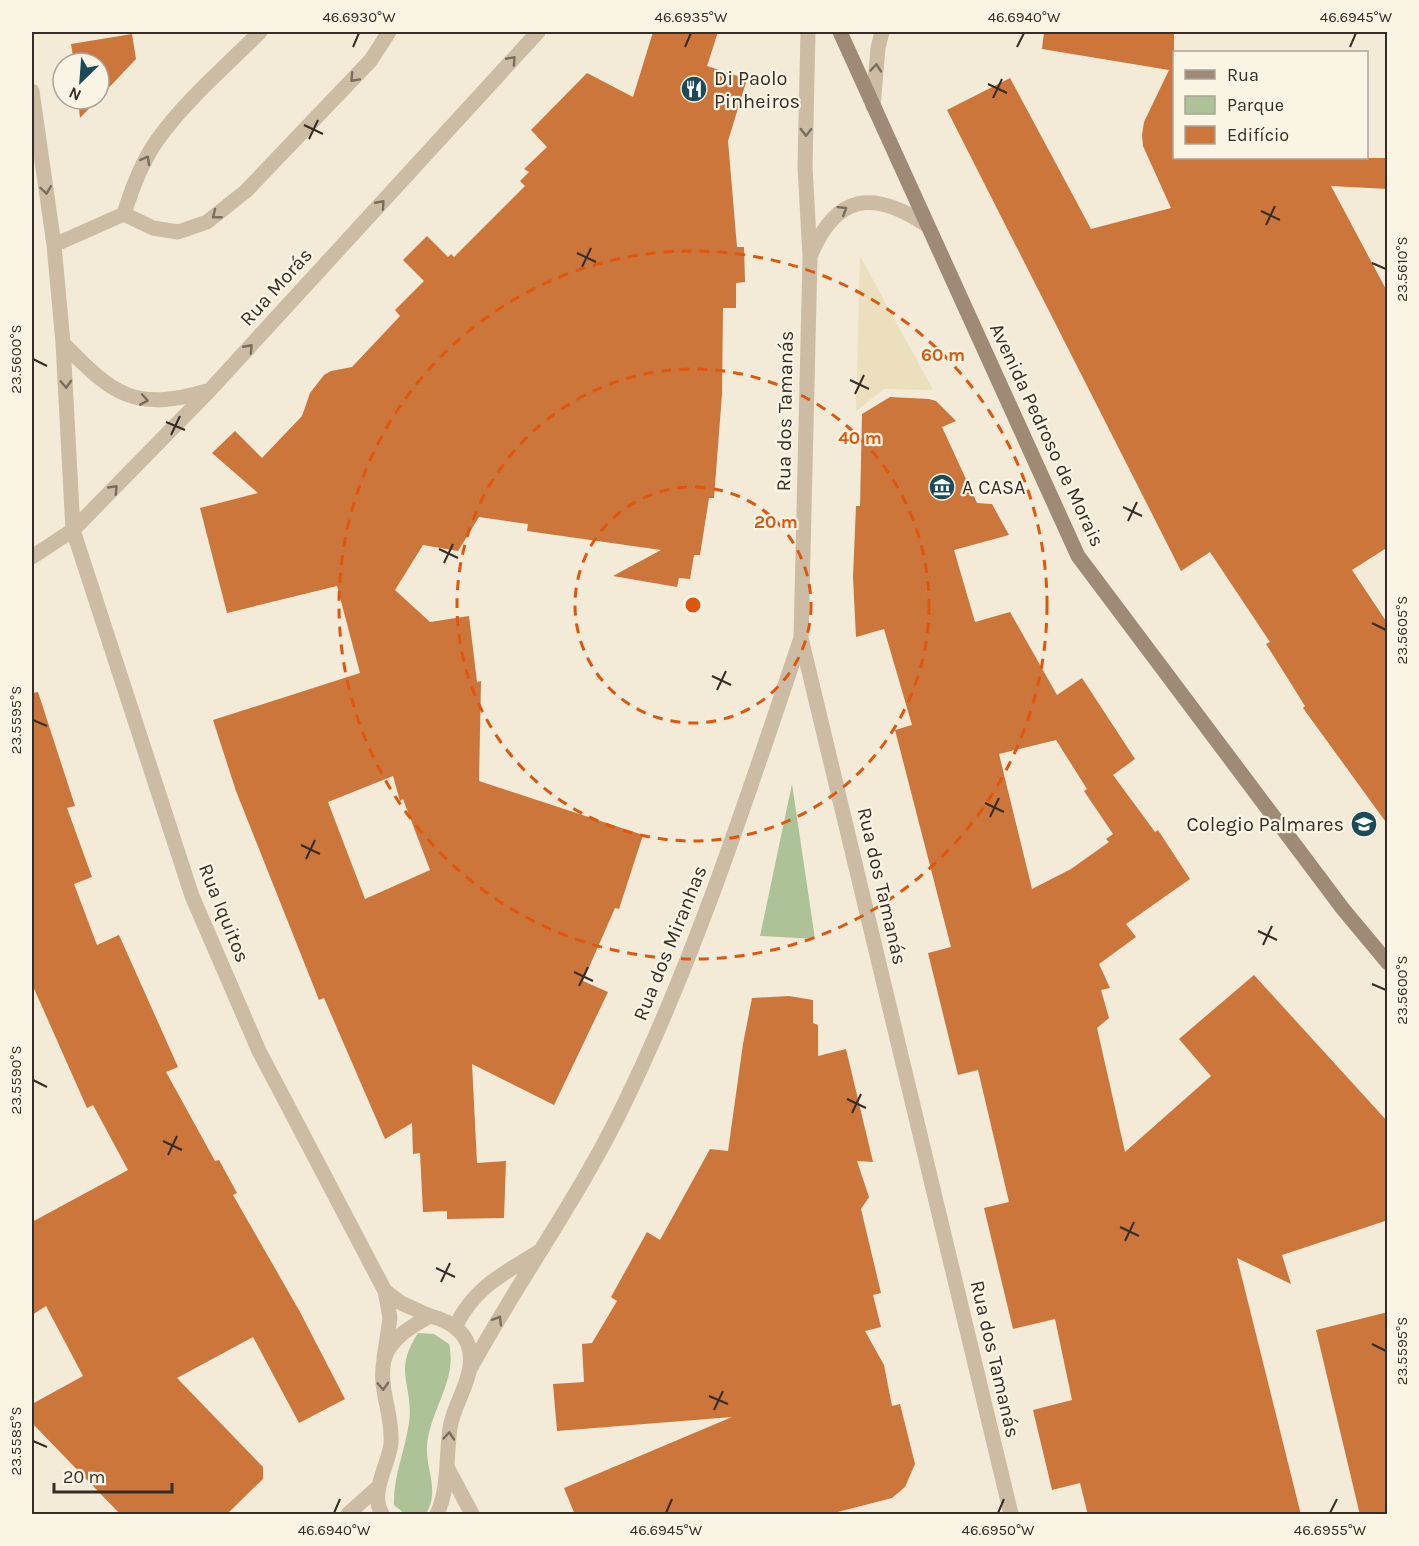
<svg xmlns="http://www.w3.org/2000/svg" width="1419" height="1546" font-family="Karla,sans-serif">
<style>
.green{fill:#adc297}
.plaza{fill:#ecdfbe}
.building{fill:#cd763c;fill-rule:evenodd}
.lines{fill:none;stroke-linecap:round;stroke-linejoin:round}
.minor{stroke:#cbbca3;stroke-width:15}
.secondary{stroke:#9f8b75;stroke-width:15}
.oneway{stroke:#796d5e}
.ticks{fill:none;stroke:#362d26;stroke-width:2}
.ring{fill:none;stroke:#df570d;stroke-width:3;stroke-dasharray:10 8}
.labels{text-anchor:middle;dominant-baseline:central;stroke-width:4.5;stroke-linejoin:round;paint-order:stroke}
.poi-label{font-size:20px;fill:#362d26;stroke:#faf4e4;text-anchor:start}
.street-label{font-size:20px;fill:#362d26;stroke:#faf4e4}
.centre{fill:#df570d;stroke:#faf4e4;stroke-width:3}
.ring-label{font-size:18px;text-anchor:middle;font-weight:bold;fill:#df570d;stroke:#faf4e4;stroke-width:4.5;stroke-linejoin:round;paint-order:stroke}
.neatline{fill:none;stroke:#362d26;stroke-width:2}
.ticks-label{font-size:15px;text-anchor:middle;fill:#362d26}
</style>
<rect width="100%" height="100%" fill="#f3ead8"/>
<path class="green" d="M792 784 815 939 760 936Z
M418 1333 434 1334 449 1344C458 1380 429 1411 427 1447 426 1472 440 1490 426 1514H405L394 1505C393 1477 405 1451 409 1423 414 1384 392 1373 418 1333Z"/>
<path class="plaza" d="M860 256 933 390 884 389 856 411Z"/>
<path class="building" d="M653 32H718L707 66 747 79 728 141 737 247H744L745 282 736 283V308H723L722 394 714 498H709L700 555H694L690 579 679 578 677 587 613 576 661 550 527 531 528 524 479 517 458 551 423 545 395 590 430 622 469 616 477 682 481 681 479 781 643 835 619 909 615 908 583 981 608 992 554 1105 472 1064 477 1163 506 1161 504 1218 447 1219V1211L423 1212 420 1153 413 1154 412 1123 385 1139 324 998 319 1000 236 791 213 720 360 673 337 586 227 613 200 508 258 493 212 453 235 431 262 458 302 416 310 393 324 375 331 371 352 367 400 316 395 310 424 281 403 260 427 236 448 257 451 254 454 257 525 186 520 181 529 172 524 169 547 147 531 130 587 73 633 97ZM393 776 400 801 403 799 430 870 365 899 328 802Z
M1044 32H1174V158H1388V189L1331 186 1388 293V547L1352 570 1388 624V825L1303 708 1305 706 1266 644 1270 642 1210 552 1181 571 947 110 1010 78 1091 229 1171 208 1143 146 1142 135 1144 122 1169 70 1042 49Z
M132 34 136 59 99 98V63H74L71 44Z
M78 99H98L80 118Z
M890 397 929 399 936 401 956 421 942 427 977 503 992 504 1009 535 954 550 975 622 1010 612 1057 695 1082 678 1135 759 1113 775 1155 832 1158 830 1190 879 1126 924 1136 937 1099 964 1110 988 1101 990 1109 1018 1097 1028 1125 1152 1211 1076 1179 1039 1254 975 1388 1122V1220L1282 1255 1291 1284 1237 1258 1301 1515H1088L1080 1483 1052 1490 1033 1410 1072 1400 1055 1319 1013 1329 984 1208 1009 1202 978 1070 958 1075 928 953 951 947 895 730 912 725 884 629 856 637 853 577 856 506H860L862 414ZM1056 740 1087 789 1084 791 1113 834 1106 839 1109 842 1071 869 1032 889 999 754Z
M38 692 75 806 67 808 92 877 74 884 97 945 119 935 178 1067 166 1072 215 1161 219 1160 237 1193 233 1195 300 1312 345 1399 299 1423 253 1337 177 1378 263 1467V1479L226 1515H121L32 1423V1404L83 1376 46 1306 32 1315V1222L128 1170 93 1105 87 1108 32 984V693Z
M789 996 813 1000V1023L818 1025V1056L846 1049 873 1162 857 1161 869 1197 861 1209 881 1293 873 1295 881 1327 865 1331 884 1365 892 1406 900 1404 915 1464 905 1487 892 1498 826 1515H575L564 1488 732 1417 557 1431 553 1384 584 1382 582 1344 592 1343 617 1301 611 1297 647 1232 660 1240 710 1149 728 1151 743 1044 752 998Z
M1388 1312V1515H1360L1316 1330Z"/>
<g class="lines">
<path class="minor" d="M808 32 805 166 810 257 801 638 1011 1514
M32 91 54 245 63 343 73 530 192 896 259 1051 385 1291 390 1318 384 1358
M873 106 878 48 882 32
M124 214 153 228 178 232 207 222 246 191 371 60 389 32
M54 245 124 214C132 188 142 161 158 139 187 99 226 66 260 32
M811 254C837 194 873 190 925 224
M63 343C113 395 135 412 207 391
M32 557 73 530 210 390 538 32
M385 1291 401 1303 430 1316
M456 1325C476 1286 502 1275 538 1252
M469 1371C519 1279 581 1195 626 1100 698 951 748 794 801 638
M447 1467 472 1514
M348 1514 378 1487
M382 1514C369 1493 389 1465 391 1443 393 1414 378 1389 384 1360 389 1339 412 1326 430 1316 458 1323 476 1340 469 1372 465 1391 453 1408 450 1428 446 1456 449 1489 437 1514"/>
<path class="secondary" d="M840 32 1078 556 1343 909 1388 963"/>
</g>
<defs><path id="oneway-chevron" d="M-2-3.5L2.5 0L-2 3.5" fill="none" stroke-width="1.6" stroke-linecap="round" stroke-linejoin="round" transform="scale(1.5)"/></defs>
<g class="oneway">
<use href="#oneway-chevron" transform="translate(512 60) rotate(-48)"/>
<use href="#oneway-chevron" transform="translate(876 68) rotate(-85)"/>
<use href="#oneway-chevron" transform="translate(354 78) rotate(133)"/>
<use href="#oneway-chevron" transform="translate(806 132) rotate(91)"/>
<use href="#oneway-chevron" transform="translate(146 160) rotate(-61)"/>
<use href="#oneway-chevron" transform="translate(46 190) rotate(82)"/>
<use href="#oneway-chevron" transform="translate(381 204) rotate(-48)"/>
<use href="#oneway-chevron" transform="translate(843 210) rotate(-32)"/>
<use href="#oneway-chevron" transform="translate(216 215) rotate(141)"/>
<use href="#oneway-chevron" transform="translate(249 348) rotate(-48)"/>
<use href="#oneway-chevron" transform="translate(66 384) rotate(87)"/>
<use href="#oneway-chevron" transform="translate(144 400) rotate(10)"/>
<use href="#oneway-chevron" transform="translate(114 489) rotate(-46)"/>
<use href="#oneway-chevron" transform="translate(498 1320) rotate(-59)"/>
<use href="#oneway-chevron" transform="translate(383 1386) rotate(87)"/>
<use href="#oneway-chevron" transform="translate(449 1436) rotate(-85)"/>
</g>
<path class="ticks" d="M353 47 359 33M685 47 691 33M1017 47 1024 33M1350 47 1356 33M988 84 1007 93M993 98 1002 79M304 125 323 134M309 139 318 120M1261 211 1280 220M1266 225 1275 206M577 253 596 262M1372 263 1386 269M582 267 591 248M33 359 47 366M850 380 869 389M855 394 864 375M166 422 185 430M171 435 180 416M1123 507 1142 516M1128 521 1137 502M439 549 458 558M444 563 453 544M1372 623 1386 630M712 676 731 685M717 690 726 671M33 720 47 726M985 803 1004 812M990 817 999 798M301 845 320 854M306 859 315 840M1258 931 1277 940M1263 945 1272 926M574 972 593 981M1372 984 1386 990M579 986 588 967M33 1080 47 1087M847 1099 866 1108M852 1113 861 1094M163 1141 182 1150M168 1155 177 1136M1120 1227 1139 1236M1125 1241 1134 1222M436 1268 455 1277M441 1282 450 1263M1372 1344 1386 1351M709 1396 728 1404M714 1410 723 1391M33 1441 47 1447M334 1513 340 1499M666 1513 672 1499M998 1513 1004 1499M1330 1513 1337 1499"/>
<g class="ring">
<circle cx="693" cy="605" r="118"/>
<circle cx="693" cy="605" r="236"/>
<circle cx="693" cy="605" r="354"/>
</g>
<defs>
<symbol id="restaurant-disc" viewBox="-11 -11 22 22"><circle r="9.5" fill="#194b59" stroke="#faf4e4"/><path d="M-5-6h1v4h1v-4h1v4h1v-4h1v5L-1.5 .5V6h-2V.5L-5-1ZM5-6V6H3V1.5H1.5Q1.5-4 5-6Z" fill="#fff"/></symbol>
<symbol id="museum-disc" viewBox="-11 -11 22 22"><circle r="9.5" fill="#194b59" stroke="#faf4e4"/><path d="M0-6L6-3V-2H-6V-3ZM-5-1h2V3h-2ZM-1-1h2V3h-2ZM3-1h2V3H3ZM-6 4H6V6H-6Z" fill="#fff"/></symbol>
<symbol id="school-disc" viewBox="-11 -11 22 22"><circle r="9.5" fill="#194b59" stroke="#faf4e4"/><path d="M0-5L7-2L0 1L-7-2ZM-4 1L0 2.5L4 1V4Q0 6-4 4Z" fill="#fff"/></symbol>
</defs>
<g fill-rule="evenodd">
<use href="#restaurant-disc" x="679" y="74" width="30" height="30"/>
<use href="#museum-disc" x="927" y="472" width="30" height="30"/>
<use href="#school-disc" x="1349" y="809" width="30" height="30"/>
</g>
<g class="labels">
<g class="poi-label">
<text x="714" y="78">Di Paolo<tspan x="714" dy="23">Pinheiros</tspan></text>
<text x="962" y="487">A CASA</text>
<text x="1344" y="824" text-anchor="end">Colegio Palmares</text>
</g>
<g class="street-label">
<text transform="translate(276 287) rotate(-48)">Rua Morás</text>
<text transform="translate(785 411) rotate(-89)">Rua dos Tamanás</text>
<text transform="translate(1047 435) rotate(65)">Avenida Pedroso de Morais</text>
<text transform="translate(882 886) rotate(77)">Rua dos Tamanás</text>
<text transform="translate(224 913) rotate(68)">Rua Iquitos</text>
<text transform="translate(670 943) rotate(-68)">Rua dos Miranhas</text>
<text transform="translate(995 1359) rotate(77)">Rua dos Tamanás</text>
</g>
</g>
<circle cx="693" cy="605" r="9" class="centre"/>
<g class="ring-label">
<text x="943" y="361">60 m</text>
<text x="860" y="444">40 m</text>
<text x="776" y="528">20 m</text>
</g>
<rect width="1419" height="1546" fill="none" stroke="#faf4e4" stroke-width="66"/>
<rect x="1173" y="51" width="195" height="108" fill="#faf4e4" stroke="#aca498" stroke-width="1.5"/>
<rect x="1185" y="70" width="30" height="9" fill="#9f8b75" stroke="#aca498" stroke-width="1.5"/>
<text x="1227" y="81" font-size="18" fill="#362d26">Rua</text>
<rect x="1185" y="96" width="30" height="18" fill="#adc297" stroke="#aca498" stroke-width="1.5"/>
<text x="1227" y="111" font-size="18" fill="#362d26">Parque</text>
<rect x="1185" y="126" width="30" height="18" fill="#cd763c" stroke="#aca498" stroke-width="1.5"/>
<text x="1227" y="141" font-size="18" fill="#362d26">Edifício</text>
<g transform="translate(81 81) rotate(205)"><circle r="28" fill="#faf4e4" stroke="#aca498" stroke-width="1.5"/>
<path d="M0-4.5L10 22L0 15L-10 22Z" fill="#194b59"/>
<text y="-9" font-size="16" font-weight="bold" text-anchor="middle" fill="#362d26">N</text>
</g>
<path d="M54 1483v9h118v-9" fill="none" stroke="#362d26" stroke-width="3"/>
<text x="63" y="1483" font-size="18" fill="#362d26" stroke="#faf4e4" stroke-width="4.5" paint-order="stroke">20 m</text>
<rect x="33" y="33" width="1353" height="1480" class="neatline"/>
<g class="ticks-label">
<text x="359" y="22">46.6930°W</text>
<text x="691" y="22">46.6935°W</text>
<text x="1024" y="22">46.6940°W</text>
<text x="1356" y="22">46.6945°W</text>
<text transform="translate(1402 269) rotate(-90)" y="5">23.5610°S</text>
<text transform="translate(16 359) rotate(-90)" y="5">23.5600°S</text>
<text transform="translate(1402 630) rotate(-90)" y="5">23.5605°S</text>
<text transform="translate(16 720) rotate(-90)" y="5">23.5595°S</text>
<text transform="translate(1402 990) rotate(-90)" y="5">23.5600°S</text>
<text transform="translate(16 1080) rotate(-90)" y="5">23.5590°S</text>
<text transform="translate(1402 1351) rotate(-90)" y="5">23.5595°S</text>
<text transform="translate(16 1441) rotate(-90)" y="5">23.5585°S</text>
<text x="334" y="1535">46.6940°W</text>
<text x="666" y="1535">46.6945°W</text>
<text x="998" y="1535">46.6950°W</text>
<text x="1330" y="1535">46.6955°W</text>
</g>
</svg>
